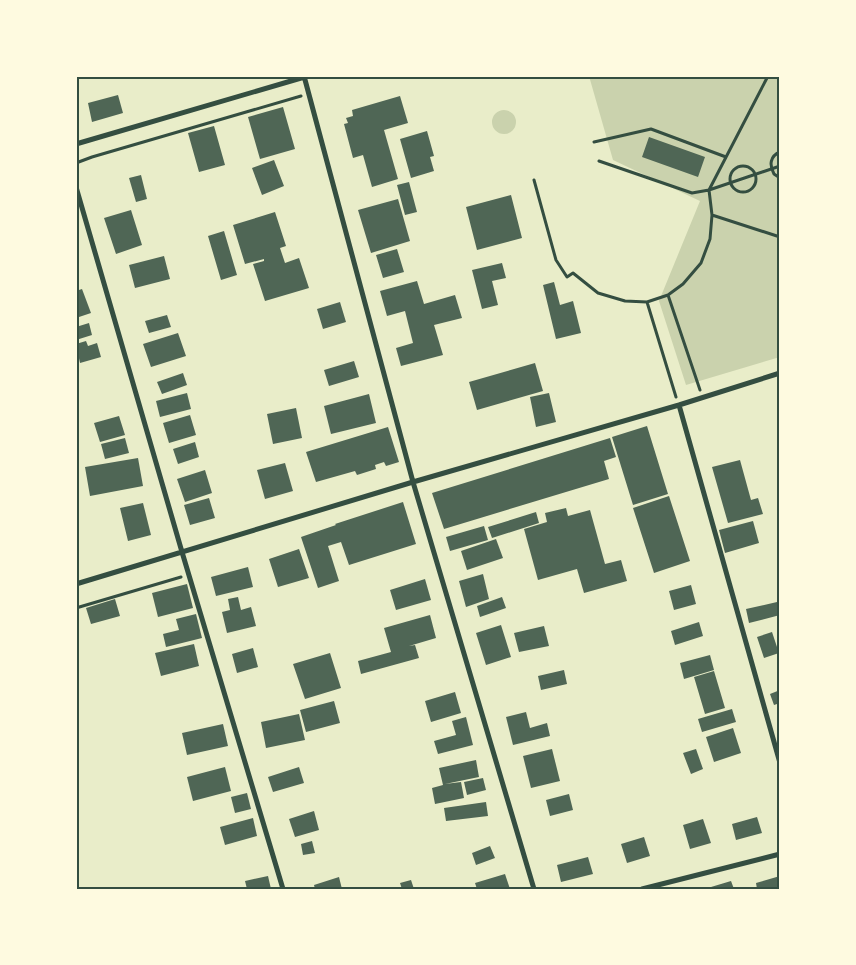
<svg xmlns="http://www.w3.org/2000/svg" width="856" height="965" font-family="Commissioner,sans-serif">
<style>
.green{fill:#cad2ad}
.building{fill:#4f6655}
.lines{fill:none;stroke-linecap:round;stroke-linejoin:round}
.path{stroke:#344e41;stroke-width:3}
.minor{stroke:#344e41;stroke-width:5}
.neatline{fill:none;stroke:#344e41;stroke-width:2}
</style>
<rect width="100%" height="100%" fill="#e9edc9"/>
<path class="green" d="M589 76H780V357L686 385 659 301 700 201 613 160Z
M492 122a12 12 0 1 1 24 0a12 12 0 1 1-24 0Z"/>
<path class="building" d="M118 95 123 113 92 122 88 103Z
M400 96 408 123 384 130 398 179 372 187 363 155 353 158 344 124 348 123 346 118 353 116 352 110Z
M283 107 295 149 260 159 248 117Z
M214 126 225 165 199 172 188 133Z
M427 131 434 156 430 157 434 171 411 178 400 139Z
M649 137 705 157 698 177 642 157Z
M274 160 284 186 262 195 252 168Z
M141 175 147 199 136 202 129 178Z
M409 182 417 212 405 215 397 185Z
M511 195 522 238 477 250 466 207Z
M398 199 410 241 371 253 358 210Z
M131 210 142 245 116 254 104 218Z
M275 212 286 246 280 248 285 263 299 258 309 288 265 301 253 264 264 261V259L245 264 233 225Z
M224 231 237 275 221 280 208 236Z
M397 249 404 272 383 278 376 255Z
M164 256 170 279 135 288 129 265Z
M502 263 506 278 492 281 498 305 482 309 472 270Z
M417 281 424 304 455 295 462 318 434 325 443 355 401 366 396 348 413 343 405 311 387 316 380 291Z
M554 282 560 305 573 301 581 333 556 339 543 285Z
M82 289 91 313 76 318V291Z
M340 302 346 322 323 329 317 309Z
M167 315 171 327 149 333 145 321Z
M89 323 92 335 76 340V327Z
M178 333 186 356 151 367 143 344Z
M86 341 88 346 97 343 101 357 80 363 76 344Z
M354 361 359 377 329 386 324 370Z
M535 363 543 391 477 410 469 382Z
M183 373 187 385 162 394 157 382Z
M187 393 191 409 160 417 156 401Z
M549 393 556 422 536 427 530 397Z
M369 394 376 423 331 434 324 406Z
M296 408 302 438 273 444 267 414Z
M190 415 196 435 169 443 163 423Z
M119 416 125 435 100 442 94 423Z
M647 426 668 494 633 505 612 437Z
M388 427 399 462 386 466 384 462 375 465 376 469 357 475 355 471 316 482 306 452Z
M125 438 129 453 105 459 101 444Z
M610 438 616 457 604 461 609 479 444 529 432 493Z
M195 442 199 457 178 464 173 449Z
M138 458 143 486 90 496 85 467Z
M740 460 751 500 758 498 763 514 728 523 712 467Z
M285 463 293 491 265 499 257 470Z
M205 470 212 493 185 502 177 479Z
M669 496 690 561 654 573 633 508Z
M209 498 215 518 190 525 184 505Z
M403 502 416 544 349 565 341 542 328 546 339 581 318 588 301 537 336 525 335 524Z
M143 503 151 535 128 541 120 508Z
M566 508 568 516 590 510 605 564 621 560 627 581 584 593 577 569 538 580 524 529 547 522 545 513Z
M536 512 539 523 492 538 488 527Z
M753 521 759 543 725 553 719 530Z
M484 526 488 540 450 551 446 537Z
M496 539 503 558 467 570 461 551Z
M299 549 309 578 278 587 269 559Z
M248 567 253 587 216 596 211 577Z
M483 574 489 599 466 607 459 581Z
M425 579 431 600 396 610 390 590Z
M187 584 193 608 158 617 152 593Z
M691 585 696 604 674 610 669 591Z
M238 597 241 610 251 607 256 626 227 633 222 612 230 610 228 599Z
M502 597 506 608 480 617 477 606Z
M115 599 120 616 91 624 86 608Z
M777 602 780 615 749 623 746 609Z
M196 614 202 638 166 647 163 634 179 630 176 619Z
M430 615 436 638 409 646 415 645 419 658 361 674 358 661 391 652 384 628Z
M699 622 703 636 675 645 671 631Z
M501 625 511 657 486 665 476 633Z
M544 626 549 646 519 652 514 633Z
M772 632 779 653 764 658 757 637Z
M194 644 199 666 161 676 155 653Z
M253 648 258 667 237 673 232 654Z
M330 653 341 688 305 699 293 664Z
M710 655 714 670 684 679 680 663Z
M564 670 567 684 541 690 538 676Z
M714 671 725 708 705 714 694 677Z
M780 690V703L774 705 770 694Z
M455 692 461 713 431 722 425 701Z
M334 701 340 723 306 732 300 710Z
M732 709 736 722 702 732 698 719Z
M526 712 530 728 547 723 550 736 513 745 506 717Z
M299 714 305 740 266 748 261 722Z
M466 717 473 745 438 754 434 741 456 735 452 721Z
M223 724 228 746 187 755 182 733Z
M733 728 741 753 714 762 706 737Z
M552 749 560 781 531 788 523 756Z
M696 749 703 769 691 774 683 753Z
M476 760 479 777 445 784 461 782 464 798 435 804 432 788 443 785 439 768Z
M225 767 231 791 193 801 187 777Z
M299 767 304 783 273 792 268 777Z
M483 778 486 790 467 795 464 782Z
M247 793 251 809 235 813 231 797Z
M569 794 573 810 550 816 546 800Z
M486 802 488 816 446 821 444 808Z
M314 811 319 830 295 837 289 819Z
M757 817 762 833 736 840 732 824Z
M253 818 257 836 225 845 220 827Z
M703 819 711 843 690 849 683 825Z
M644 837 650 856 627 863 621 844Z
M312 841 315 853 303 855 301 844Z
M490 846 495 858 476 865 472 853Z
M588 857 593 874 561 882 557 865Z
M505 874 510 889H477L475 883Z
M268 876 271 889H247L245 881Z
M780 876V889H757L756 883Z
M339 877 342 889H315L314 885Z
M411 880 414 889H402L400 883Z
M731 881 734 889H712L711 887Z"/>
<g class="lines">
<path class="path" d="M594 142 651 129 726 157
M780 152C770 156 769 165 774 174L780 178
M599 161 692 193 709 190 780 166
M76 163 92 157 301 96
M730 179a13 13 0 1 1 26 0a13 13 0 1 1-26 0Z
M534 180 556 260 567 277 573 273 598 293 625 301 647 302
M712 215 780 237
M668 295 647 302 676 397
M700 390 668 295 683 284 701 263 710 239 712 215 709 190 768 76
M76 608 181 577"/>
<path class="minor" d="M304 76 413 482 534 889
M76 144 308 76
M76 187 182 552 283 889
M679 405 780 763
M76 584 413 482 679 405 780 373
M642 889 780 854"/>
</g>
<rect width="856" height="965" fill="none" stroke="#fefae0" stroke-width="155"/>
<rect x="78" y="78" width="700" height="810" class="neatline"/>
</svg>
